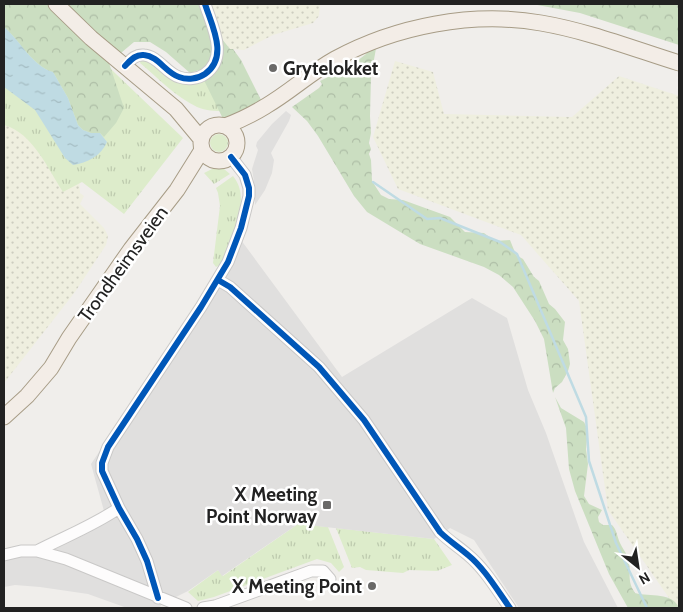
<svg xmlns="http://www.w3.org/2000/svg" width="683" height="612" font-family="Cabin,sans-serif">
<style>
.farmland{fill:url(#farmland-dots)}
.grass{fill:url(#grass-tufts)}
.forest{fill:url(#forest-crowns)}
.parking{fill:#e0dfde}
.water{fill:url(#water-ripples)}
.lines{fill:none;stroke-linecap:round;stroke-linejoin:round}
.stream{stroke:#bfdbe3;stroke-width:2.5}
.minor-casing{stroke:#c9c8c7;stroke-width:13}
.major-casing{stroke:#a79c86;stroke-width:17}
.minor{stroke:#fdfcfc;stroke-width:11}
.major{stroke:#f3ede7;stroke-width:15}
.cycleway-casing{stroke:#fff;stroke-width:9}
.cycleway{stroke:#0057b8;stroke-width:6}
.poi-dot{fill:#6a6968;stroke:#fff;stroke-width:2}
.labels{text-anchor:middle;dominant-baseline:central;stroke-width:5;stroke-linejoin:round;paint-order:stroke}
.poi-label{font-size:19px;font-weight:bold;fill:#222;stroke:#fff;text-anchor:end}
.street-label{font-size:19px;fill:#222;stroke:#fff}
</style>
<defs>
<pattern id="farmland-dots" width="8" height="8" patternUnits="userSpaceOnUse" patternTransform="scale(1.25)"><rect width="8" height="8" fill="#efefdf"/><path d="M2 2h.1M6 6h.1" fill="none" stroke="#cdcdbf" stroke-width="1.8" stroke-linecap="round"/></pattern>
<pattern id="grass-tufts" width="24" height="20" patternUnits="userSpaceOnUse" patternTransform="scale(1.25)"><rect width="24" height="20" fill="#ddeccb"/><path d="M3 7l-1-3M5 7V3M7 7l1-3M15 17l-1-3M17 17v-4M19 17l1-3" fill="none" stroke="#bdcaae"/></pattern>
<pattern id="forest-crowns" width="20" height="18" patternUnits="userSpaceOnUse" patternTransform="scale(1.25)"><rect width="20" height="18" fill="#cbdec1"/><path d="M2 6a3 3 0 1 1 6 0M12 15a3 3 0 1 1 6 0" fill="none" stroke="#aebea6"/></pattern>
<pattern id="water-ripples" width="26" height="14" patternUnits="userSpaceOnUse" patternTransform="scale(1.25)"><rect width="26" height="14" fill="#bfdbe3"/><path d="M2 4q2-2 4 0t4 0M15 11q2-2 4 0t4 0" fill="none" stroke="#a4bcc2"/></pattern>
</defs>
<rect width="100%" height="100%" fill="#f0eeeb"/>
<path class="farmland" d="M207 4H320L319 16 313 23 273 35 244 50 230 49 222 39Z
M395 61 433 72 444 114 572 117 619 76 679 96V608H676L608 510 579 301 521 235 398 189 373 137Z
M4 118 79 175 80 193 84 196 80 204 104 228 108 236 106 245 75 292 4 383Z"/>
<path class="grass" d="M4 4 93 52 183 138 124 214 82 182 63 192C48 169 33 133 4 125Z
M141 60H148L165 72 207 76 225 111C215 111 206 111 197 107 176 97 158 78 140 63Z
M210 143a9 9 0 1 1 18 0a9 9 0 1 1-18 0Z
M214 168 224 169 230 174 214 184 204 173Z
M233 176C253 200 230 237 223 261L220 265 216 267 213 263 220 206 218 193 216 188Z
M298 524 328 527 344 567 339 572 331 563 317 559 214 597 198 601 188 592 218 570 223 576Z
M336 528 434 539 452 565 437 571 409 570 403 573 366 570 360 567 352 568Z"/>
<path class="forest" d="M4 4H207L222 39 230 49H233L241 60 264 106 228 129 199 70 190 73 166 52 150 42H134L109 63 124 108 116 123 104 137 100 133H91L83 130 78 125 68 98 53 72C32 66 20 40 4 27Z
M532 4H679V45L580 13Z
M374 39 377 43 371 76 370 116 371 133 369 143 371 149 369 154 371 160 372 181 381 195 389 199 403 200 450 217 465 232 484 233 495 241 510 240 516 255 523 259 534 277 539 281 549 304 555 309 565 322 563 340 568 349 570 364 568 371 562 382 555 388 553 393 544 339 535 321 513 287 499 275 484 267 420 244 367 212 354 196 318 136 307 121 292 107 319 88 322 84 320 81 352 65 366 54Z
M555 397 561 408 584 422 588 430 586 449 588 464 584 496 589 504 602 510 598 517 599 522 603 525H612C617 530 617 537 620 543 622 548 626 552 628 558 632 573 626 580 635 593 650 597 673 592 679 608H628L609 574 575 491 569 469 566 428Z"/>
<path class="parking" d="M286 111 291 115 289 121 271 153 274 160 272 173 265 190 255 205V188L252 169 258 150 256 146 257 142 272 124Z
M241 240 342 377 472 298 507 318 528 390 546 433 584 542 618 608H519L474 540 450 528 434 539 298 524 222 576 218 570 188 591 162 604 159 608H127L88 594 40 587 15 585 4 587V558L24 554 104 511 91 464Z"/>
<path class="water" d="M4 27C20 40 32 66 53 72L68 98 78 125 83 130 91 133H100L107 142C101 156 87 163 73 165L65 158 35 110 4 87Z"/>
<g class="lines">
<path class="stream" d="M373 182 427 219 440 218 500 242 517 254 586 417 589 461 616 543 647 608"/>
<defs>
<path id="minor" d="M125 66C130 61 135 54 144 55 158 56 166 73 179 77 187 80 198 79 205 74 229 57 212 26 205 4
M218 280 230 287 319 367 364 420 440 532C449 541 459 547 468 555 485 569 497 590 510 608
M37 551C64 537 93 526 119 508
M4 555 21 551H37L66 559 186 608
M158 598 147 561 137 539 119 508 102 471V463L108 447 122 426 201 307 228 262 241 228 249 196V188L245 175 231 157
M203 608 215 606 311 571H323L330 579"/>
<path id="major" d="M56 4 91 38 176 109 201 139
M201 143a18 18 0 1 1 36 0a18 18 0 1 1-36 0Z
M225 126C239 121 253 114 266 106 290 92 310 73 335 59 396 26 472 11 541 23 588 31 634 49 679 63
M4 417 27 396 51 368 69 338 131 249 177 190 202 150"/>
</defs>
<use href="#minor" class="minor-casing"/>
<use href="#major" class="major-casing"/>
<use href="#minor" class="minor"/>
<use href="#major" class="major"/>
<defs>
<path id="cycleway" d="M125 66C130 61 135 54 144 55 158 56 166 73 179 77 187 80 198 79 205 74 229 57 212 26 205 4
M218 280 230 287 319 367 364 420 440 532C449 541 459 547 468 555 485 569 497 590 510 608
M158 598 147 561 137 539 119 508 102 471V463L108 447 122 426 201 307 228 262 241 228 249 196V188L245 175 231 157"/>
</defs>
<use href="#cycleway" class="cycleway-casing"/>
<use href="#cycleway" class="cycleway"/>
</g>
<g class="poi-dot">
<circle cx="273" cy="68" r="5"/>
<rect x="322" y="500" width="10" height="10" rx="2.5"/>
<circle cx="372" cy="586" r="5"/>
</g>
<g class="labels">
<g class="poi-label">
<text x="283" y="68" text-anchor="start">Grytelokket</text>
<text x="317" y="494">X Meeting<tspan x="317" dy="22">Point Norway</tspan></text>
<text x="362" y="586">X Meeting Point</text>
</g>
<g class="street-label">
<text transform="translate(123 264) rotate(-54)">Trondheimsveien</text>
</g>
</g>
<rect width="683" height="612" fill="none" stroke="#222222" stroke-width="10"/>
<g transform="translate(638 567) rotate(150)" stroke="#ffffff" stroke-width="4" paint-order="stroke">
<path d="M0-4L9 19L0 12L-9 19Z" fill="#222222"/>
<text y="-8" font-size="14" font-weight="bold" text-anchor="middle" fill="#222222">N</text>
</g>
</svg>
